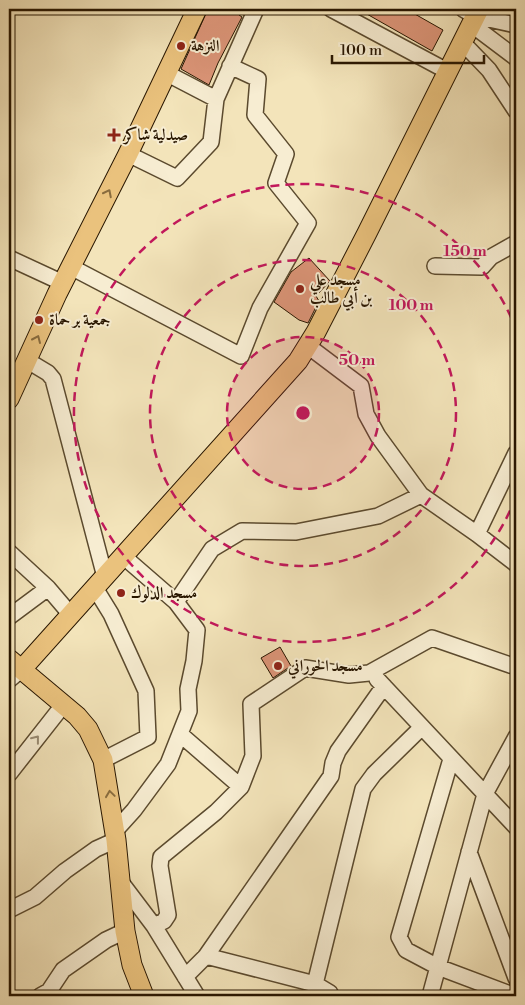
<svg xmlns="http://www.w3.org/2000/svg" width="525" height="1005" font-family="'Libre Bodoni',Amiri,serif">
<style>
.building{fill:#dc9578;stroke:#281600}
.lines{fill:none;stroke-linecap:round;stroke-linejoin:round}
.minor-casing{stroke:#5b4a2e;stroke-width:18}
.major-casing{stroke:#281600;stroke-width:21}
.minor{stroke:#f7edd2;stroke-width:15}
.major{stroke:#eac27d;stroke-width:19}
.oneway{stroke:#896c3e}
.oneway2{stroke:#9a8c74}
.ring{fill:none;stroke:#c2185b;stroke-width:2.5;stroke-dasharray:9 6}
.poi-dot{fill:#8f2418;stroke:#f7edd2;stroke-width:2}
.labels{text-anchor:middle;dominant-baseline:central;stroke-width:4;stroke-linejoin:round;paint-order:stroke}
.poi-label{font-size:16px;font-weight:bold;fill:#281600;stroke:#f7edd2;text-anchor:start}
.centre{fill:#c2185b;stroke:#f7edd2;stroke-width:2.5}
.ring-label{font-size:15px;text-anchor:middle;font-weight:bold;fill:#c2185b;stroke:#f7edd2;stroke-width:4;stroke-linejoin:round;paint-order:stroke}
</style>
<rect width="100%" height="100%" fill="#f3e4ba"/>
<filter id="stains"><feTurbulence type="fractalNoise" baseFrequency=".004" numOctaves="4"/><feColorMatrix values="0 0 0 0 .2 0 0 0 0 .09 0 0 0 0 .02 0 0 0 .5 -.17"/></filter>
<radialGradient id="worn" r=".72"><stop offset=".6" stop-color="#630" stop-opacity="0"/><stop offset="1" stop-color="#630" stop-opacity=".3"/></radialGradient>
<path class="building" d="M208 9H243L239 15 242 17 241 19 218 63 209 85 181 69Z
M358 9H406L443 30 432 51Z
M309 258 330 281 316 296 319 301 308 323 299 320 274 302 291 272Z
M280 647 291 666 273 678 261 658Z"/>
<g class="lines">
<defs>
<path id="minor" d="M331 9 447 71
M463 9 475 16 516 25
M471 24 516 58
M462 42 489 70 516 111
M166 73 216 99
M128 154 177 178 211 142 216 99 256 9
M9 258 63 283
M435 266 482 267 491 257 516 243
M71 267 241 356 260 308 308 223 276 183 286 154 255 115 258 79 230 66
M308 346 361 386 366 414 378 436 421 495 477 534 516 564
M28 361 48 373 53 379 105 577
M477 534 516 453
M9 552 48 588 71 615
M95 588 111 614 146 691 148 737 103 760
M176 602 212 549 242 531 296 532 378 516 421 495
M9 617 48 588
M377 679 516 827
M9 680 22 669
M451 759 399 937 406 950 438 967 515 996
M9 774 64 704
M241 787 253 756 251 704 305 668 349 675 369 673 432 638 510 665 516 666
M115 831 134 810 168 764 189 711 188 689 194 661 197 630 176 602 123 556
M469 852 516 978
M120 881 154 926 197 996
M9 910 35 897 65 871 96 849 116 840
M154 926 164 921 168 915 160 866 161 857 216 812 241 787 180 734
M206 956 315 984 363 789 374 774 422 727
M185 977 206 956 331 776 333 763 338 751 384 686
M315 984 330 993 331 996
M40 996 49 991 63 970 106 940 125 931
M430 996 485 794 516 737"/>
<path id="major" d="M9 399 57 294 128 154 197 9
M9 659 77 716 88 729 103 760 116 840 125 931 132 965 144 996
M22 669 298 361 316 332 367 233 479 9"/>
</defs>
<use href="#minor" class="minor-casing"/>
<use href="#major" class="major-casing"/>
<use href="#minor" class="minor"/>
<use href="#major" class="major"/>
</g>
<defs><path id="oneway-chevron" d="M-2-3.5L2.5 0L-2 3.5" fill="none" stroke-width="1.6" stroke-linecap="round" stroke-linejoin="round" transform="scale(1.25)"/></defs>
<g class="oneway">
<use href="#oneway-chevron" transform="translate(108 193) rotate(-63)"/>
<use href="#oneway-chevron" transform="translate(37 339) rotate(-66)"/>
<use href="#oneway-chevron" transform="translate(110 794) rotate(-98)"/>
</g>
<use class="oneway2" href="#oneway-chevron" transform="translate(36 739) rotate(-52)"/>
<circle cx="303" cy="413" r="76" fill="#c2185b" fill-opacity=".12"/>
<g class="ring">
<circle cx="303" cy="413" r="76"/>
<circle cx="303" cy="413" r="153"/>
<path d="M516 497A229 229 0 1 1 516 329"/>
</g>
<g class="poi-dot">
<circle cx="181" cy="46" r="5"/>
<path d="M111.5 127.5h5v5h5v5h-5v5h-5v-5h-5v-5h5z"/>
<circle cx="300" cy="289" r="5"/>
<circle cx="39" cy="320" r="5"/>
<circle cx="121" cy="593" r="5"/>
<circle cx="278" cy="666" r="5"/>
</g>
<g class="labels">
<g class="poi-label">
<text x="191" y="46">النزهة</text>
<text x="124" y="135">صيدلية شاكر</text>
<text x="310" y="280">مسجد علي<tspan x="310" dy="18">بن أبي طالب</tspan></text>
<text x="49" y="320">جمعية بر حماة</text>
<text x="131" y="593">مسجد الدلوك</text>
<text x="288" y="666">مسجد الحوراني</text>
</g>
</g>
<circle cx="303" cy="413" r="8" class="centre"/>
<g class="ring-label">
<text x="465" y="256">150 m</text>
<text x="411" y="310">100 m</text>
<text x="357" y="365">50 m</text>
</g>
<rect width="525" height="1005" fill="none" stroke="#f3e4ba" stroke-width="30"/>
<rect x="10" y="10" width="505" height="985" fill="none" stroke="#281600" stroke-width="2.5"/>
<rect x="15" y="15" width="495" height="975" fill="none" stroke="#281600"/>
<path d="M332 55v8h152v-8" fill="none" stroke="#281600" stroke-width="2.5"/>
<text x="340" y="55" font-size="15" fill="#281600" stroke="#f7edd2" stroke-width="4" paint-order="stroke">100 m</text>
<rect width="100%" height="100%" filter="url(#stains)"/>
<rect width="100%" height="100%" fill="url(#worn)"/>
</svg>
